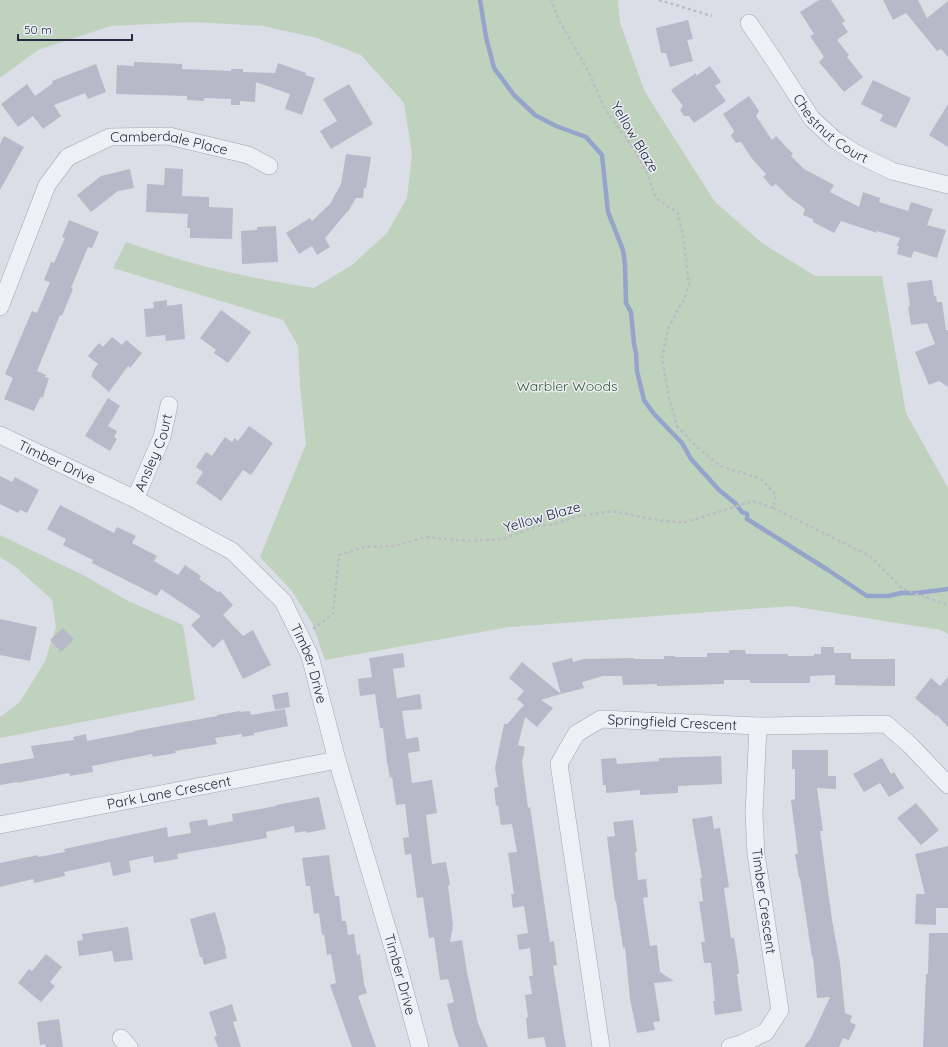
<svg xmlns="http://www.w3.org/2000/svg" width="948" height="1047" font-family="Quicksand,sans-serif">
<style>
.green{fill:#bed2bd}
.lines{fill:none;stroke-linecap:round;stroke-linejoin:round}
.stream{stroke:#94a4ca;stroke-width:4.5}
.building{fill:#b6b9c7}
.minor-casing{stroke:#a1a4b1;stroke-width:18}
.path{stroke:#babcc6;stroke-width:2.5;stroke-dasharray:3 3;stroke-linecap:butt}
.minor{stroke:#eff0f6;stroke-width:17}
.labels{text-anchor:middle;dominant-baseline:central;stroke-width:3;stroke-linejoin:round;paint-order:stroke}
.street-label{font-size:14px;fill:#25293f;stroke:#ebeef5}
.park-label{font-size:14px;fill:#315b32;stroke:#ebeef5}
</style>
<rect width="100%" height="100%" fill="#dcdee7"/>
<path class="green" d="M0 0H618L620 23 645 92 715 202 762 243 815 276H882L906 413 948 488V634L941 630 791 606 509 627 325 660 312 623 292 591 260 557 306 444 300 385 298 346 283 320 113 268 126 242C187 264 251 279 314 288L352 265 387 233 407 198 412 154 404 103 361 55 317 38 263 26 192 22 111 26 38 50 0 78Z
M0 535 85 576 128 601 183 625 195 700 0 738V717L20 702 45 661 56 627 52 600 17 568 0 557Z"/>
<g class="lines">
<path class="stream" d="M480 0 486 37 494 68 514 95 535 115 556 126 586 137 602 155 608 212 623 250 625 264 626 303 631 312 634 344 636 353 637 371 644 400 654 414 682 443 691 459 719 490 735 503 742 512 747 514V519L828 570 867 596H888L901 593H917L948 589"/>
</g>
<path class="building" d="M819 0H831L845 21 842 23 848 32 837 40 849 55 847 57 863 77 844 92 819 62 824 57 810 36 814 34 800 12Z
M883 0H918L927 18 948 1V57L941 49 937 51 906 13 893 20Z
M688 20 693 39 687 40 693 61 670 67 666 53H661L656 28Z
M134 62 182 64V69L231 71V69H243V72L275 73 278 63 306 73 305 75 315 78 302 115 285 109 290 94 256 82 255 102 240 101V105H231V99L204 98V101L187 100V96L116 94 117 65 134 66Z
M96 64 106 92 88 99 85 93 54 105 61 116 43 129 33 116 18 127 1 104 27 84 35 96 53 83 52 81Z
M710 66 721 82 715 86 726 101 694 123 689 116H684L680 110 683 106 671 90 696 73V76Z
M873 80 911 98 896 128 880 121 883 115 861 104Z
M349 84 373 124 331 149 320 131 337 121 323 99Z
M749 96 759 111 756 116 772 140 776 136 793 154 791 156 804 169 834 185 830 192 859 207 863 192 880 198 879 202 908 211 911 202 933 209 927 225 946 230 937 258 914 251 911 258 897 254 899 246H897L900 238 877 231V233L841 221 834 233 813 222V219L803 215 805 209 789 197 776 184 772 187 763 177 766 174 753 160 741 142 736 143 731 136 734 131 723 114Z
M948 104V147L929 135Z
M4 136 24 147 0 190V144Z
M346 154 371 157 366 188H364L363 198H356L348 212H347L325 238 330 247 317 255 312 246 299 254 286 233 310 218 312 221 330 204 341 184Z
M165 168 183 169 182 196 209 197V207L233 208 232 239 190 238V228H187L188 214 146 212 147 184 164 185Z
M130 169 134 188 118 191 91 212 77 195 101 176Z
M69 220 99 232 92 248 88 247 71 288 73 289 62 316 60 315 37 371 46 375 45 377 49 378 43 397 40 398 34 411 4 399 13 378 5 374 32 311 37 313 50 282 44 280 51 262 54 263 65 238 62 237Z
M276 226 278 262 242 264 241 231 257 230V227Z
M932 280 934 296H936L937 302H942L946 330H948V387L939 381 929 385 915 352 935 344 927 323 911 325 908 307 910 306 907 283Z
M167 300V306L182 304 185 339 166 341 165 335 146 337 144 309 154 308 153 302Z
M221 310 251 332 228 363 214 353 216 350 200 338Z
M112 337 122 345 126 340 142 353 130 368 128 366 109 392 91 376 93 373 92 372 98 364 88 356 99 343 103 347Z
M108 398 120 406 108 426 117 431 114 437 117 439 110 451 85 436Z
M249 426 273 443 251 475 243 470 221 501 196 483 203 472 196 467 206 452 212 456 225 437 232 442 235 438 238 441Z
M0 476 12 482 15 477 39 490 27 513 20 510 18 513 0 504Z
M60 505 114 533 117 527 136 536 132 543 157 556 154 561 178 575 185 565 201 576 199 579 218 592 220 591 233 605 223 615 243 636 253 630 271 665 243 679 223 639 213 648 191 625 201 616 161 589 157 596 92 563 93 560 63 545 66 539 47 529Z
M0 619 37 627 30 661 0 655Z
M63 628 74 639 61 652 50 640Z
M821 647H834V653H851V659H895V686L835 685V675L810 676V683H750V680H724V684L657 686V684L623 685 622 676H603L582 682 584 688 561 694 552 663 572 658 573 662 584 659 634 658V659H664V656H675V657H707V653H729V650H745L746 654H788V656H814V654H821Z
M403 653 405 667 393 669 397 698 420 694 422 709 402 711 406 739 418 737 420 751 408 753 412 783 432 780 437 813 426 815 432 864 446 862 450 885 448 886 453 925 450 942 462 940 467 972 478 1023 488 1047H459L454 1033 447 1004 454 1002 448 979 440 980 434 937 429 938 423 897 417 898 411 854 405 855 403 838 409 837 405 804 396 805 392 777 390 778 387 762 383 728H380L375 694 360 696 358 679 372 677 369 658Z
M522 662 561 694 541 700 553 708 537 727 525 717 518 745 525 747 522 762 528 808 530 807 550 942 554 941 557 965 553 966 566 1047H546L544 1037 528 1039 526 1018 528 1017 525 995 532 994 529 976H533L530 948 519 950 517 935 528 933 524 906 513 908 511 894H514L508 853 517 852 512 824 501 825 498 805 496 806 494 788 498 787 495 768 504 724H507L524 705 517 699 524 691 509 678Z
M948 677V727L937 715 936 716 915 698 931 678 940 686Z
M288 692 290 707 275 710 272 695Z
M285 709 288 726 254 733V735L242 737V734L215 738 217 744 175 751 176 753 153 757 152 754 92 766 93 772 70 776 69 773 17 783V782L0 785V764L34 758 31 746 74 740 73 737 86 734 87 741 134 732V731L217 716V715L240 711V712L250 711 251 715Z
M792 750H828V776H836V789L817 788 823 831H820L832 920 840 963 845 1013 852 1016 850 1022 856 1025 849 1040 843 1038 839 1047H804L811 1038 830 997 817 998 813 957H812L800 878H799L795 854H798L791 800 795 799V769H792Z
M721 756 722 784 678 786V793L640 795V790L606 793V785H603L601 759 616 758 617 764 659 761V758Z
M882 758 891 774 894 772 904 788 889 797 880 783 864 792 853 774Z
M319 797 326 829 306 833V831L295 833 294 826 266 832 267 838 177 854 178 859 154 863 153 856 129 861 131 872 113 876 110 862 64 872 65 876 34 883 33 879 0 887V863L38 855V857L65 852 64 849 167 827 168 837 191 833 189 822 207 819 208 826 233 821 232 814 276 806V805Z
M916 803 939 830 921 845 897 818Z
M712 816 714 829 720 828 729 887 724 888 731 938H734L738 964 739 974H737L742 1011 715 1015 713 1001H715L711 963H704L701 942H705L699 902 703 901 700 878H702L692 819Z
M633 820 637 852H635L638 880 646 879 648 897 643 898 650 946 657 945 660 972 674 981 654 983 660 1021 653 1022 655 1030 637 1033 630 999 625 947 623 948 616 901H615L607 837 615 836 613 822Z
M948 846V908H936V925L915 924 916 894H925L915 854Z
M329 855 335 896H339L342 921H346L348 935 354 934 357 955 360 954 364 984 367 993 358 996 376 1047H352L330 985 336 983 331 954 327 955 324 934 322 935 319 913 314 914 310 886H306L302 858Z
M215 912 226 950 225 951 227 958 204 965 202 957H200L190 919Z
M128 927 133 960 114 962 112 951 79 956 77 941 83 940 82 934Z
M929 933H948V1047H923L926 974H928Z
M46 954 62 967 50 982 55 986 41 1002 18 983 29 969 32 971Z
M232 1004 237 1021 233 1022 241 1047H218L214 1037 217 1036 209 1012Z
M59 1019 63 1047H46L45 1044 40 1045 37 1022Z"/>
<g class="lines">
<defs>
<g id="minor">
<path id="s1" d="M749 23 774 60 812 119 835 140 855 153 892 171 948 185"/>
<path id="s2" d="M0 307 47 185 68 157 110 137 169 136 248 155 269 166"/>
<path id="s3" d="M0 435 135 499 232 551 283 601 310 656 337 760 396 958 420 1047"/>
<path id="s4" d="M135 499 162 437 169 405"/>
<path id="s5" d="M0 825 337 760"/>
<path d="M121 1038 129 1047"/>
<path id="s6" d="M601 1047 559 764 576 734 601 719 758 726 886 724 911 746 948 785"/>
<path d="M730 1047 741 1044 766 1032 780 1010 756 854 754 814 758 726"/>
</g>
</defs>
<use href="#minor" class="minor-casing"/>
<path class="path" d="M659 0 712 16
M773 508 870 556 903 589 948 605
M313 629 333 614 339 555 364 547 395 546 426 537 467 541 504 539 540 525 547 526 580 516 613 511 651 519 683 523 753 501 773 508 776 495 761 479 720 466 696 446 677 426 668 393 662 358 668 329 678 309 683 302 689 285 684 241 678 213 656 198 648 175 636 152 605 109 588 71 558 18 551 0"/>
<use href="#minor" class="minor"/>
</g>
<g class="labels">
<g class="street-label">
<text stroke="none"><textPath href="#s1" startOffset="135">Chestnut Court</textPath></text>
<text transform="translate(635 137) rotate(59)">Yellow Blaze</text>
<text stroke="none"><textPath href="#s2" startOffset="272">Camberdale Place</textPath></text>
<text stroke="none"><textPath href="#s4" startOffset="50">Ansley Court</textPath></text>
<text stroke="none"><textPath href="#s3" startOffset="63">Timber Drive</textPath></text>
<text transform="translate(542 517) rotate(-16)">Yellow Blaze</text>
<text stroke="none"><textPath href="#s3" startOffset="399">Timber Drive</textPath></text>
<text stroke="none"><textPath href="#s6" startOffset="421">Springfield Crescent</textPath></text>
<text stroke="none"><textPath href="#s5" startOffset="172">Park Lane Crescent</textPath></text>
<text transform="translate(764 901) rotate(82)">Timber Crescent</text>
<text stroke="none"><textPath href="#s3" startOffset="723">Timber Drive</textPath></text>
</g>
<g class="park-label">
<text x="567" y="386">Warbler Woods</text>
</g>
</g>
<path d="M18 34v6h114v-6" fill="none" stroke="#25293f" stroke-width="2"/>
<text x="24" y="34" font-size="12" fill="#25293f" stroke="#ebeef5" stroke-width="3" paint-order="stroke">50 m</text>
</svg>
